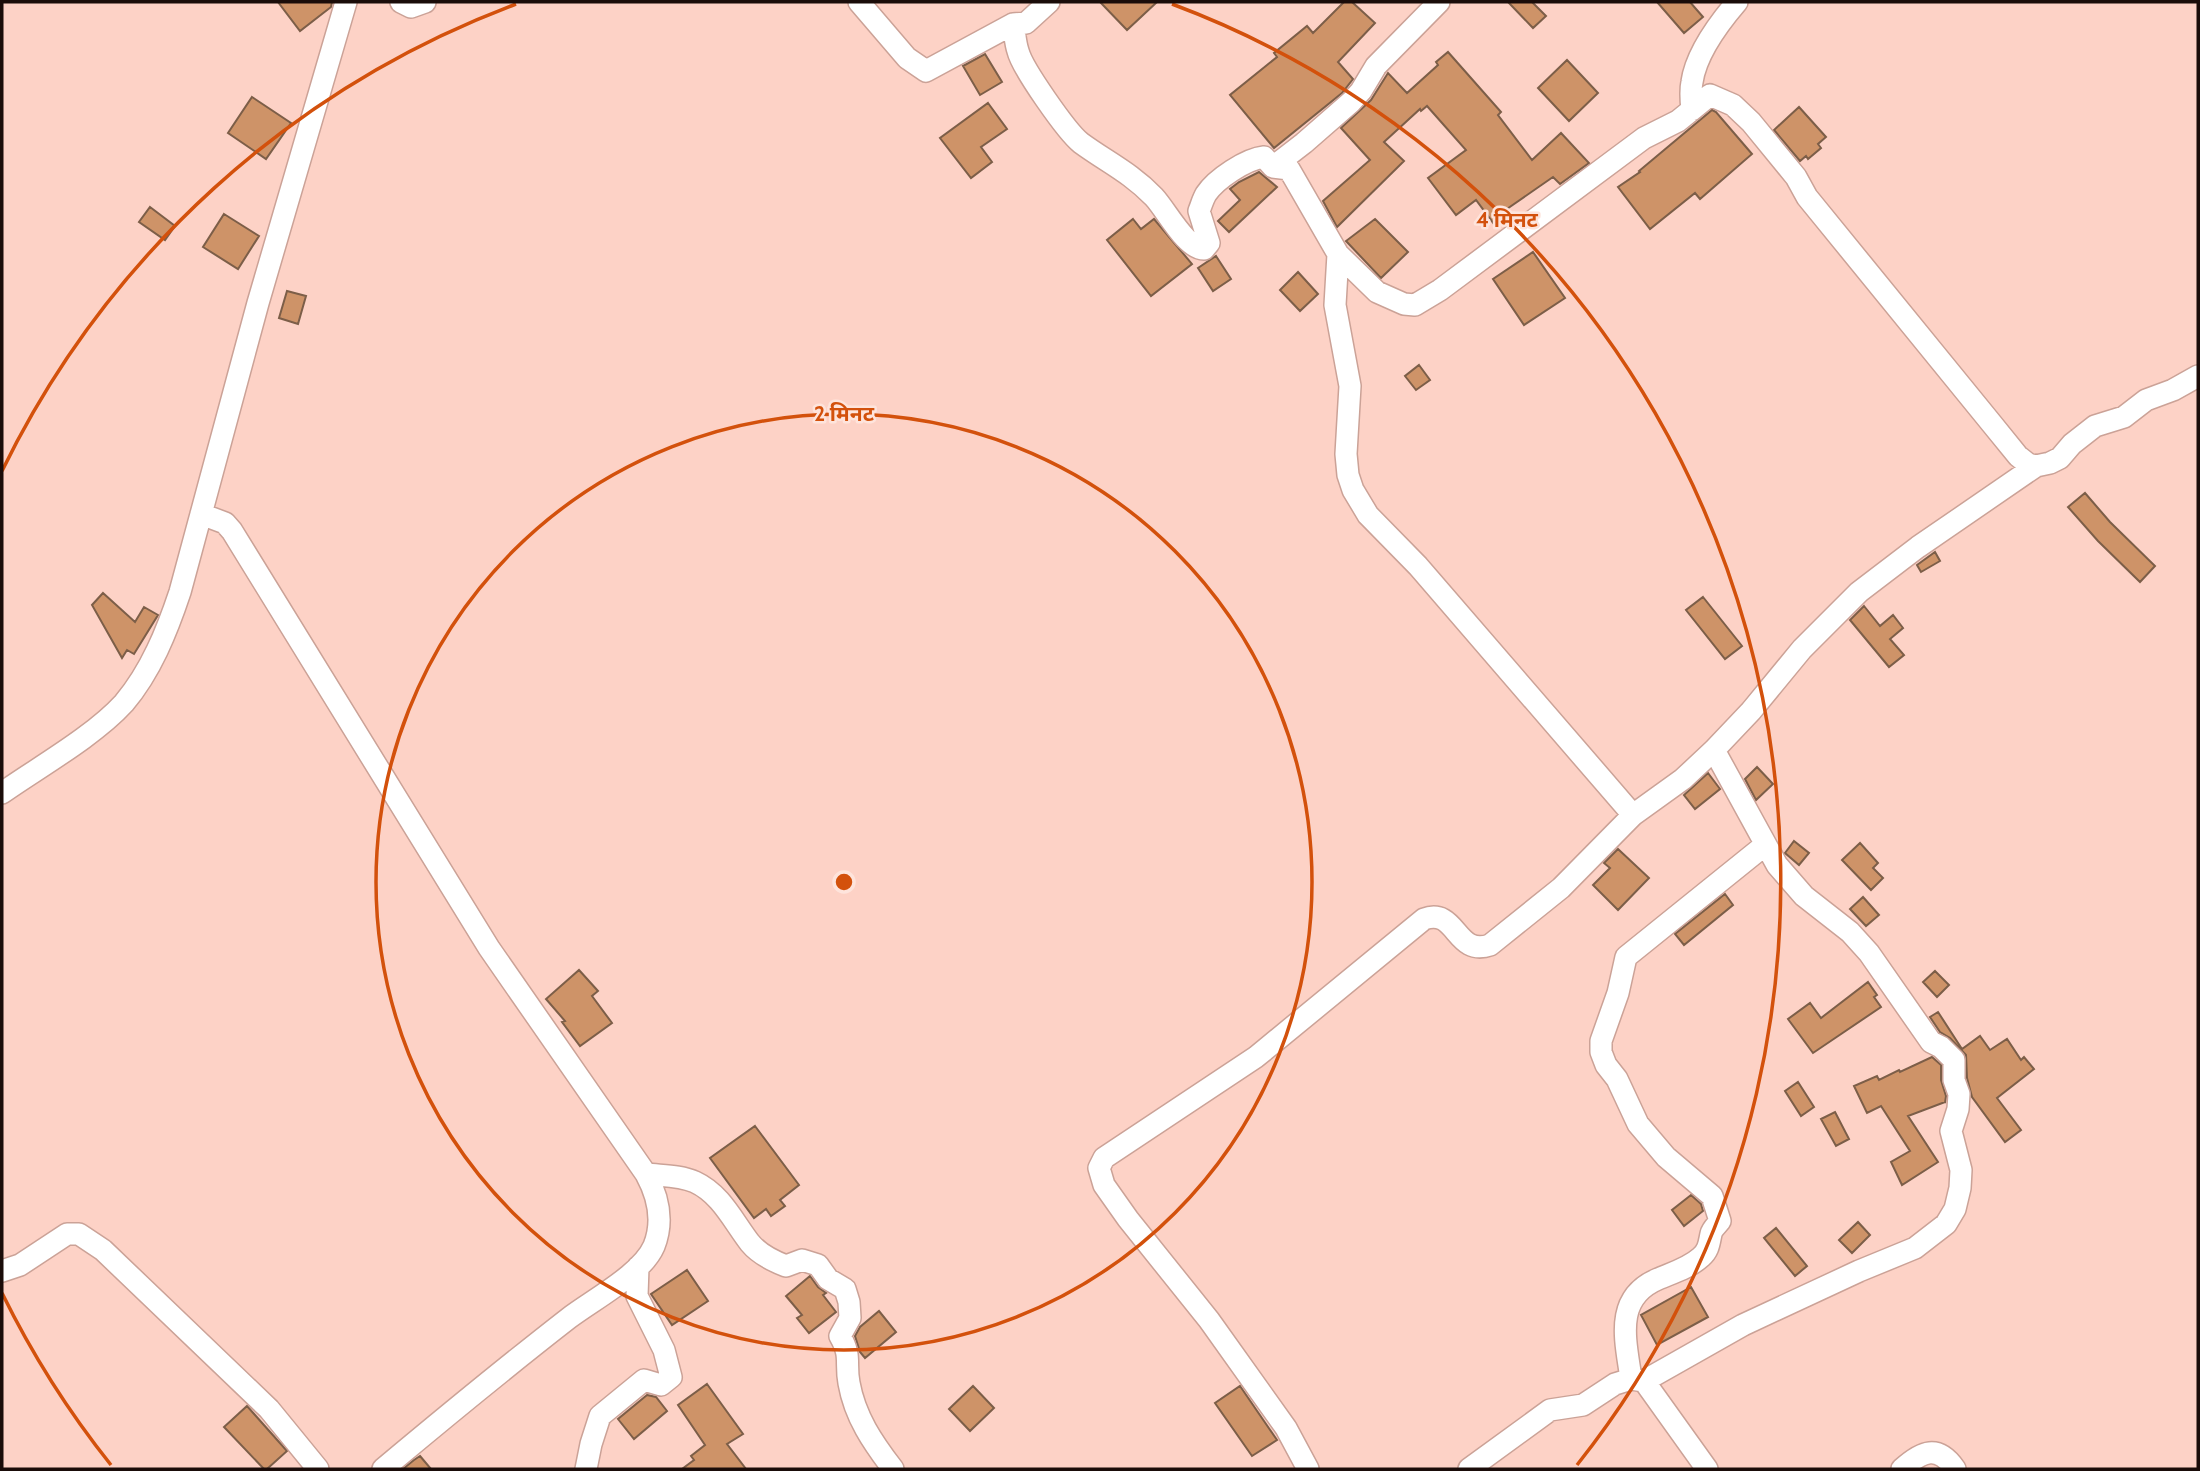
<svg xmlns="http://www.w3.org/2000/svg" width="2200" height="1471" font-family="Cabin,'Noto Sans Devanagari',sans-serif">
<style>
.building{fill:#ce9368;stroke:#7c5e48;stroke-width:2}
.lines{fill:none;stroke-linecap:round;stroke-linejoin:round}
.street-casing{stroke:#cba297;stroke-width:24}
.street{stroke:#fff;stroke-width:21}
.ring{fill:none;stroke:#d3510c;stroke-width:3.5}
.centre{fill:#d3510c;stroke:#fee4dc;stroke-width:3.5}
.ring-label{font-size:21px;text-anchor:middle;font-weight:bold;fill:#d3510c;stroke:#fee4dc;stroke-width:5;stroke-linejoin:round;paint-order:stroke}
</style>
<rect width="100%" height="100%" fill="#fdd2c6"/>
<path class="building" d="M278 2H332L331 7 300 31Z
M1100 2H1157L1127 30Z
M1344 2H1352L1375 23 1338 62 1353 79 1342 93 1274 148 1230 95 1277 57 1274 53 1307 26 1313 33Z
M1508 2H1532L1546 16 1533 28Z
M1657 2H1690L1703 17 1684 33Z
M1448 52 1501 112 1498 115 1532 160 1561 133 1589 163 1560 184 1553 177 1504 211 1506 215 1494 224 1476 200 1456 215 1428 178 1466 150 1427 106 1421 111 1420 109 1384 142 1404 161 1337 227 1323 201 1370 160 1341 128 1371 100 1388 73 1407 93 1438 65 1436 62Z
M985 54 1002 82 980 95 963 66Z
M1567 60 1598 93 1569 121 1538 88Z
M252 97 291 123 266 159 228 133Z
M988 103 1007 129 981 147 992 162 971 178 940 138Z
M1799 107 1826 137 1818 144 1821 148 1808 159 1806 156 1800 161 1774 130Z
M1712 110 1716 112 1752 154 1700 199 1695 193 1650 229 1618 187 1640 172 1639 171Z
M1259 172 1277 187 1229 232 1218 221 1240 200 1230 189 1239 182Z
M150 207 175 226 165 240 139 222Z
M224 214 259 236 238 269 203 247Z
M1133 219 1141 229 1154 219 1192 264 1151 296 1107 240Z
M1375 219 1408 252 1381 278 1346 241Z
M1533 252 1565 298 1524 325 1493 279Z
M1216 256 1231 279 1213 291 1198 268Z
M1298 272 1318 294 1300 311 1280 290Z
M287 291 306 296 298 324 279 318Z
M1419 365 1430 380 1416 390 1405 376Z
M2085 493 2110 522 2155 566 2140 582 2098 541 2068 507Z
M1935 552 1940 561 1921 572 1917 565Z
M103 593 135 622 144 607 158 615 134 654 127 650 122 658 92 605Z
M1703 597 1742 646 1725 659 1686 610Z
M1864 606 1880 626 1893 615 1903 628 1890 639 1904 655 1889 667 1850 620Z
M1757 767 1773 784 1756 800 1745 779Z
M1708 773 1720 789 1695 809 1684 795Z
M1794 841 1809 853 1799 865 1785 853Z
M1860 843 1878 863 1873 868 1883 878 1871 890 1842 860Z
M1618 849 1649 878 1618 910 1593 885 1610 868 1604 863Z
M1725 894 1733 905 1684 945 1675 934Z
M1863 897 1879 915 1866 926 1850 909Z
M579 970 598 991 592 996 612 1023 580 1046 562 1022 565 1021 546 999Z
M1935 971 1949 985 1937 997 1923 982Z
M1868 982 1877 995 1874 997 1881 1007 1813 1053 1788 1019 1810 1003 1821 1018Z
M1938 1012 1962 1049 1980 1036 1990 1050 2007 1039 2021 1060 2024 1057 2034 1069 1997 1098 2021 1130 2005 1142 1972 1097 1967 1078 1966 1055 1950 1038 1940 1032 1930 1017Z
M1932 1057 1941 1065V1080L1946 1096 1945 1103V1102L1908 1116 1938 1162 1902 1185 1891 1162 1910 1151 1881 1106 1867 1113 1854 1086 1877 1076 1879 1080 1899 1070 1900 1072Z
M1798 1082 1814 1107 1801 1116 1785 1091Z
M1835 1112 1849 1139 1836 1146 1821 1119Z
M755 1126 799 1185 780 1200 785 1206 771 1216 766 1209 754 1218 710 1158Z
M1691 1195 1701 1204 1703 1211 1684 1226 1672 1210Z
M1858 1222 1870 1235 1852 1253 1839 1240Z
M1776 1228 1807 1266 1795 1276 1764 1238Z
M687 1270 708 1301 672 1325 651 1294Z
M810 1276 818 1287 826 1293 823 1295 836 1312 809 1333 797 1318 802 1315 786 1296Z
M1691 1287 1708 1317 1657 1345 1641 1315Z
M879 1311 896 1332 865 1358 860 1352 855 1336 860 1327Z
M707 1384 743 1434 727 1444 746 1469H682L694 1460 691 1456 705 1445 678 1405Z
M973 1386 994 1408 970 1431 949 1409Z
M1240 1386 1277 1440 1252 1456 1215 1403Z
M647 1395 656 1397 667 1411 634 1439 618 1419Z
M247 1406 287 1451 267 1469H264L224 1427Z
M420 1456 431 1469H403L414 1460Z"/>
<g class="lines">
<defs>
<path id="street" d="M401 2 411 7 425 2
M859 2 907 58 926 71 1013 24
M1049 2 1026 23 1013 24C1015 33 1015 42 1018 51 1022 68 1067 132 1081 143 1107 162 1131 173 1154 197 1167 211 1186 249 1204 249L1209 243 1199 211C1201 206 1203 199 1206 194 1216 179 1246 159 1264 157L1273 167 1289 169 1338 254 1377 292 1404 304 1415 305 1440 290 1644 138 1678 121 1710 95 1733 105 1751 122 1796 177 1807 197 1992 424 2018 456 2028 464 2036 466 2050 463 2060 458 2072 444 2095 426 2124 417 2146 400 2173 390 2198 376
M1692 110C1691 101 1690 91 1692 82 1696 54 1719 23 1737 2
M1273 167 1304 143 1351 102 1361 91 1376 66 1439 2
M1338 254 1335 305 1350 386 1346 454 1348 475 1353 490 1368 515 1418 566 1633 815
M201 514 225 523 232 531 489 948 646 1174C658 1196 664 1221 654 1246 642 1274 594 1299 569 1318 506 1367 444 1418 383 1469
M2 793C39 767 94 736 124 703 151 671 167 631 180 592L258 303 346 2
M646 1174C662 1176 680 1175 695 1182 721 1194 733 1221 750 1243 759 1254 773 1261 786 1266L802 1260 818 1265 828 1279 845 1289 849 1302 850 1318 840 1336C852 1357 845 1362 849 1383 855 1417 873 1443 893 1469
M2 1271 20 1265 67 1234H79L103 1250 269 1409 318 1469
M1631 1379C1626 1341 1613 1298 1658 1279 1672 1273 1689 1268 1701 1257 1709 1250 1709 1243 1711 1234 1712 1229 1717 1225 1720 1221L1712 1196 1666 1157 1638 1124 1617 1079 1606 1065 1601 1052V1041L1618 993 1626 957 1765 845
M1644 1381 1743 1325 1859 1271 1915 1248 1946 1224 1955 1209 1960 1188 1961 1170 1951 1131 1958 1109 1959 1094 1954 1080V1060L1941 1047 1931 1042 1869 953 1850 932 1804 896 1777 865 1714 750
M586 1469 591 1444 600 1416 644 1380 661 1385 671 1377 664 1350 637 1296 638 1267
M1308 1469 1286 1428 1209 1320 1128 1219 1104 1185 1099 1168 1104 1158 1256 1057 1424 919C1457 907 1455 957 1490 945L1561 888 1633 815 1683 779 1714 750 1751 711 1802 649 1859 592 1918 547 2036 466
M1469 1469 1550 1410 1583 1405 1615 1384 1631 1379 1644 1381 1707 1469
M1902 1469C1922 1451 1938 1444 1955 1469"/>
</defs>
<use href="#street" class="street-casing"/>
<use href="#street" class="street"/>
</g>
<g class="ring">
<circle cx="844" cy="882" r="468"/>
<path d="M111 1465A937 937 0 0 1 2 1293M2 471A937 937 0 0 1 516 4M1172 4A937 937 0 0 1 1577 1465"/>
</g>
<circle cx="844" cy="882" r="10" class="centre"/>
<g class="ring-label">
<text x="1507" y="227">4 मिनट</text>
<text x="844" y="421">2 मिनट</text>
</g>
<rect width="2200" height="1471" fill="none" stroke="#1a0c09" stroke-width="7"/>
</svg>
